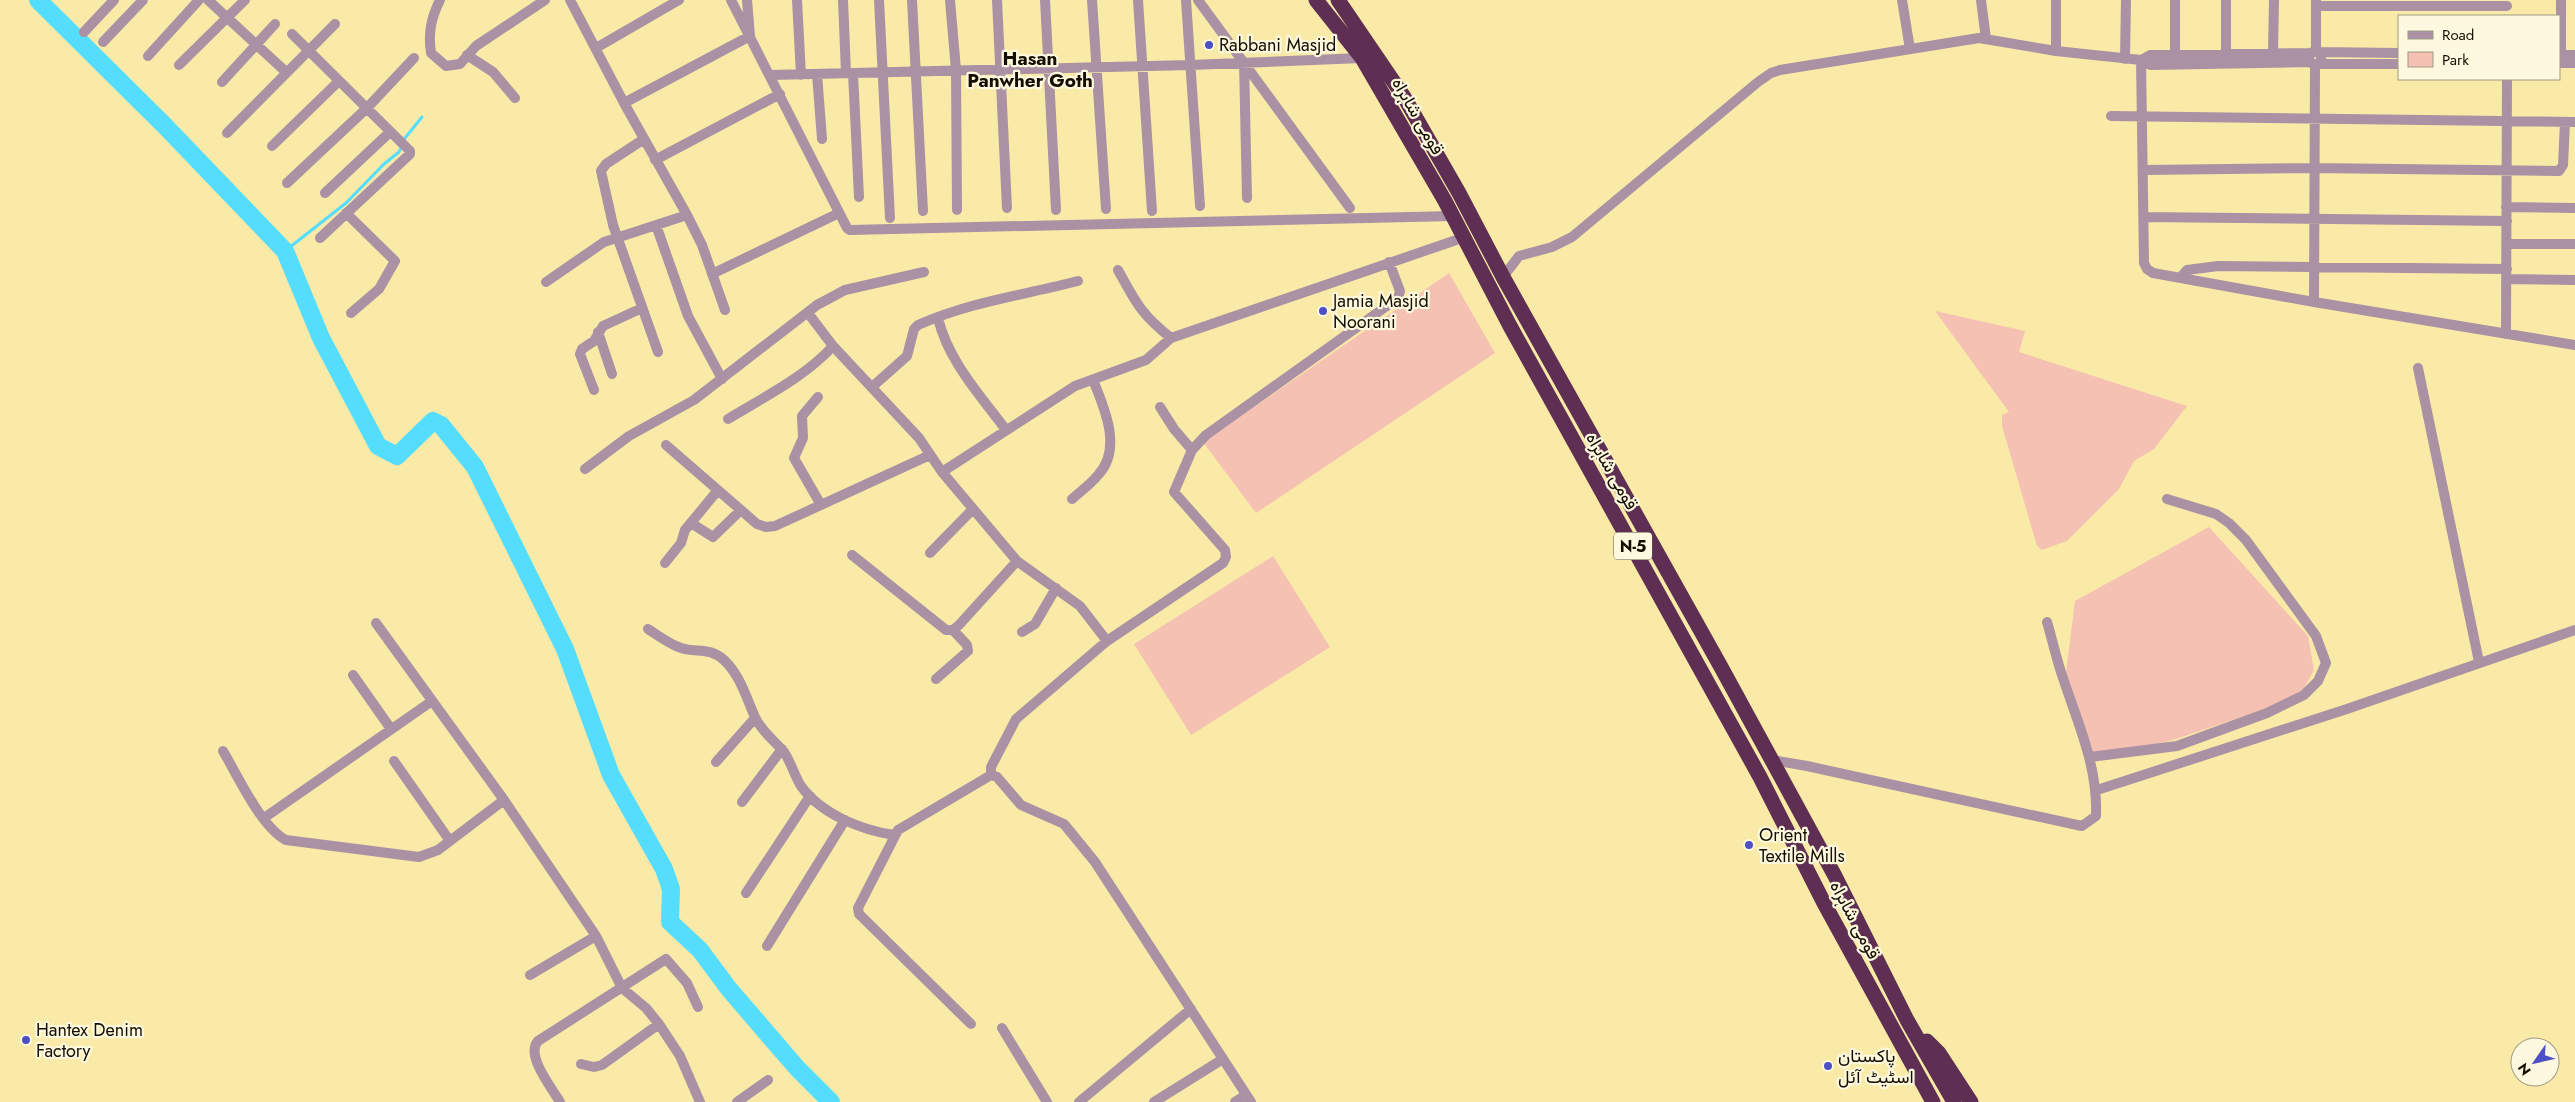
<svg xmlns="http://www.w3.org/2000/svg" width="2575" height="1102" font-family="Jost,Vazirmatn,sans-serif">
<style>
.green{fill:#f5c1b2}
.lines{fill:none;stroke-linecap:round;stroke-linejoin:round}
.stream{stroke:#55ddfd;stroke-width:3}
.river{stroke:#55ddfd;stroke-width:18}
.street{stroke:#aa91a3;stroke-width:10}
.highway{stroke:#5e2e53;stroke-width:15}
.poi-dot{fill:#4c4fc5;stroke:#fdf8de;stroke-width:2}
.labels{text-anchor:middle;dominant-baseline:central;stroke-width:4.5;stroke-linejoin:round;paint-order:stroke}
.shield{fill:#fdf8de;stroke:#5a5443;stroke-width:1}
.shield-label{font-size:16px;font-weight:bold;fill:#140e00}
.poi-label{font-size:18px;fill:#140e00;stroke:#fdf8de;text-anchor:start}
.street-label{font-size:18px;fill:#140e00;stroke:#fdf8de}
.neighbourhood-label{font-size:19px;font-weight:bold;fill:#140e00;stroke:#fdf8de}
</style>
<rect width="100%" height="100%" fill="#faeaa8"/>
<path class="green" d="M1449 273 1495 353 1256 513 1203 442Z
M1935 311 2025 331 2019 352 2187 406 2154 449 2134 461 2119 489 2067 541 2042 550 2037 546 2002 426V415L2009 412Z
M2209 527 2308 636 2314 670 2303 690 2265 709 2173 740 2092 760 2065 681 2075 601Z
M1273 556 1330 647 1191 735 1134 644Z"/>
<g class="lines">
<path class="stream" d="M285 251 346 203 384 164 399 152 405 138 422 117"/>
<path class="river" d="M38 0 165 126 285 251 321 338 378 446 397 456 433 421 441 425 475 467 565 649 611 775 664 869 671 889 670 922 700 950 729 989 797 1068 831 1102"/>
<path class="street" d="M208 0 286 72
M440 0C431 18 428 33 431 53L446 66 460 64 476 46 545 0
M570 0 624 103 750 36 747 0
M731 0 847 228 850 230 1453 216
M797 0 801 75
M843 0 846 73
M879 0 890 218
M912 0 923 211
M950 0 956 70 957 210
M997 0 1007 208
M1045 0 1056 210
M1092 0 1106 209
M1138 0 1152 211
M1186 0 1200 206
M1198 0 1350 208
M1902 0 1910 49
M1981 0 1986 39
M2056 0V51
M2316 0V51
M2561 0V55
M2316 6H2507
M84 32 114 0
M292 34 410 151V154L320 238
M103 42 143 0
M596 48 679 0
M2319 52 2399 53
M2273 53 2274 0
M2175 54V0
M2226 54V0
M467 55 493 72 515 98
M2559 55H2575
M148 56 199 0
M2125 59 2126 0
M2141 60 2144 263 2147 269 2153 273 2314 302 2575 345
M2141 60 2150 55 2310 53
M1244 62 1247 198
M2559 63H2575
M2319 64H2399
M179 65 245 0
M853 73 859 197
M817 74 822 139
M771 75 1190 65 1362 58
M222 82 275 24
M624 103 687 215 702 245 725 310
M2111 116 2575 122
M227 133 335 24
M644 139 606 164 601 171 613 225 658 352
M272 146 339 81
M655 160 780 94
M2144 170 2314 168 2559 171 2563 165 2565 122
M287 183 367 108 414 58
M325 193 390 132
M2506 207 2575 208
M346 213 395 261 379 289 351 313
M2144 217 2507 221
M656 225 688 316 722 379
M2507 244H2575
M1118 270C1136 303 1141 314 1171 338
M712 274 839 213
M1503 277 1519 256 1552 247 1572 237 1758 82 1771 73 1780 70 1979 38 2056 51 2141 60 2150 65 2309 62 2315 65 2321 62V55L2316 51 2310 53 2309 62
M2180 278 2187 270 2218 266 2507 269
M2507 279 2575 280
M546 282 604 242 687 215
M2314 302 2315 65
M808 313 833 346 919 438 942 472 1017 561 1080 606 1107 641
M938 318C948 361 981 396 1006 430
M598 332 612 374
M2506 334 2507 79
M2418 368 2479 662
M872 387 907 356 914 329 918 325C969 302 1024 295 1078 281
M594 390 580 354 582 349 594 341 603 326 642 308
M818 397 802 416 803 438 794 458 821 505
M1160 407 1174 429 1192 450
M728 419C764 397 805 377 833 346
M666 445 757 524 766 527 775 526 930 455
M585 469 629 436 694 400 817 305 845 290 924 272
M942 472 1075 386 1146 360 1171 338 1465 237
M1072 499C1081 491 1091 484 1098 475 1123 449 1104 407 1093 380
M691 523 713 537 741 510
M930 553 973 509
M852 555 946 630H953L959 625 1017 561
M665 563 681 543 685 530 718 490
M376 623 504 800 596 936 622 988 646 1008 659 1024 680 1056 700 1102
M648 629C659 636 669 644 681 648 697 653 710 647 724 660 740 675 746 697 755 717 761 731 774 740 784 752 791 762 794 775 801 786 821 814 861 830 894 835
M1022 632 1035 624 1056 588
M353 675 391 729
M936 679 968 651 967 645 953 630
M223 751C238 776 261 827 286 840L419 857 438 850 504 800
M2090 757 2177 746 2267 713 2304 695 2318 681 2326 663 2316 636 2246 540 2229 523 2216 514 2167 499
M1772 760 1807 766 2082 826 2096 816C2098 768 2079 726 2064 681 2057 662 2053 642 2047 622
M394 761 450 841
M716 762 755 718
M2097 790 2347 709 2575 630
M742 802 782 749
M264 818 432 701
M746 893 810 796
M767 946 845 820
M530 975 596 936
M971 1024 859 914 858 908 898 830 991 775
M1002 1028 1047 1102
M581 1064 594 1067 602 1065 659 1024
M560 1102C552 1088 525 1055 538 1041L666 959 687 983 698 1007
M737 1102 768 1080
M1079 1102 1191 1009
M1154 1102 1223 1059
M1235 1102 1246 1095
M1251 1102 1095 862 1064 824 1021 805 997 777 991 775V767L1016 719 1107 641 1223 563 1226 557 1225 550 1174 492 1192 450 1206 435 1398 298 1400 291 1389 262"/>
<path class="highway" d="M1316 0 1362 58 1445 201 1510 326 1760 777 1825 905 1933 1102
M1338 0 1404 97 1459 193 1503 277 1721 667 1835 876 1907 1020 1954 1102
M1927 1041 1939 1053 1971 1102"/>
</g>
<g class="poi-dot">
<circle cx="1209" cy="45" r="5"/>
<circle cx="1323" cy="311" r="5"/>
<circle cx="1749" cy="845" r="5"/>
<circle cx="26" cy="1040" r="5"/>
<circle cx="1828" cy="1066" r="5"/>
</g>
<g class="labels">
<rect class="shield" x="1614" y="532.5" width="38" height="27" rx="4"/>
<g class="shield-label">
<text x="1633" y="546">N-5</text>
</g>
<g class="poi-label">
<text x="1219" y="45">Rabbani Masjid</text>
<text x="1333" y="301">Jamia Masjid<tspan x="1333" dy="21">Noorani</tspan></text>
<text x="1759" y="835">Orient<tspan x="1759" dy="21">Textile Mills</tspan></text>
<text x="36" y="1030">Hantex Denim<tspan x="36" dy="21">Factory</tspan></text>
<text x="1838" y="1056">پاکستان<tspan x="1838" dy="21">اسٹیٹ آئل</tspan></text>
</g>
<g class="street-label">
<text transform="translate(1418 116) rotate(60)">قومی شاہراہ</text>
<text transform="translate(1612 471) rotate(60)">قومی شاہراہ</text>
<text transform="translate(1855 920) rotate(62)">قومی شاہراہ</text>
</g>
<g class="neighbourhood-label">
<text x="1030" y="58">Hasan<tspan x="1030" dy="22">Panwher Goth</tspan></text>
</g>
</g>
<rect x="2398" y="15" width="162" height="65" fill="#fdf8de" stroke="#a09a85"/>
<rect x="2408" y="31" width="25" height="8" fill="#aa91a3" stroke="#a09a85"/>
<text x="2442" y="40" font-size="15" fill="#140e00">Road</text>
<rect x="2408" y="52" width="25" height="15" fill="#f5c1b2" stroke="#a09a85"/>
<text x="2442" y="65" font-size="15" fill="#140e00">Park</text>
<g transform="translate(2535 1062) rotate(236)"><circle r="24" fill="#fdf8de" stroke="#a09a85"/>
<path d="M0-4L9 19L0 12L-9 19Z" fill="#4c4fc5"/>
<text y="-8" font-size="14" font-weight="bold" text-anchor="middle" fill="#140e00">N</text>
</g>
</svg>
